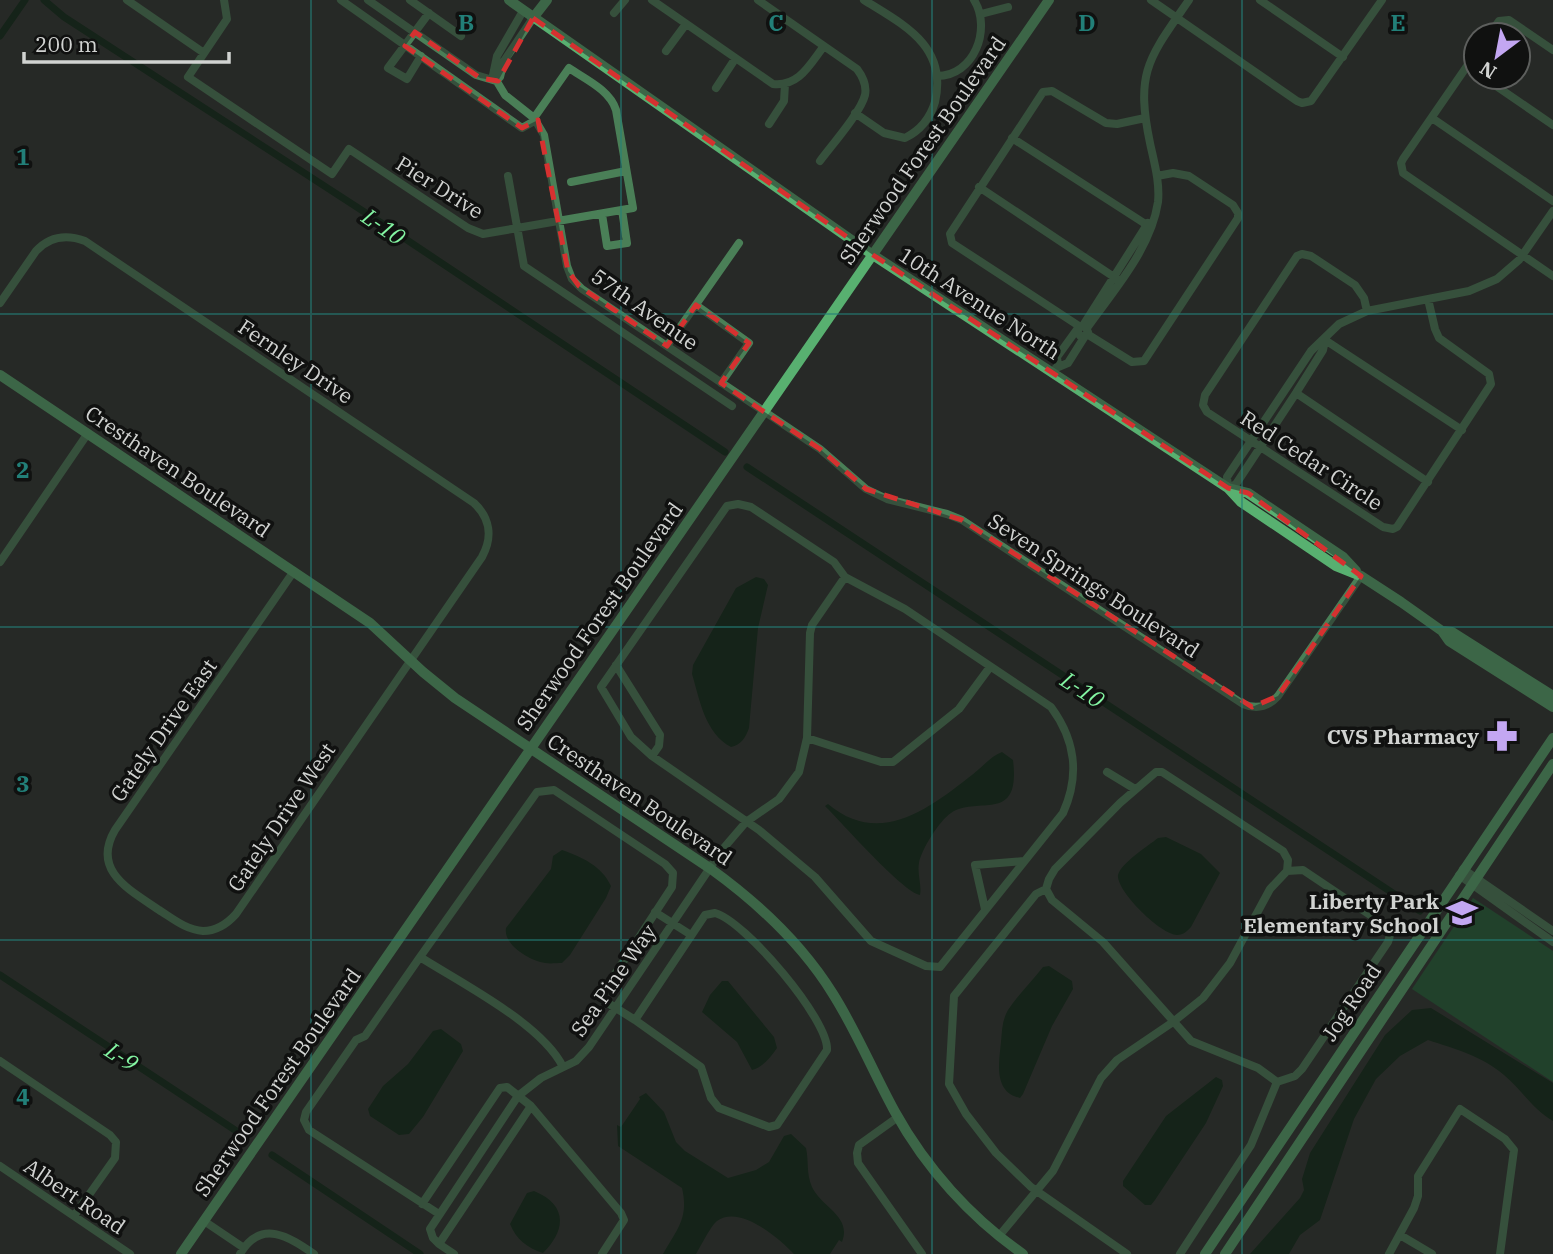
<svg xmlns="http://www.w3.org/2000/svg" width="1553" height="1254" font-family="'IBM Plex Serif',serif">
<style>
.green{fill:#1b5e32}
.water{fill:#011c09}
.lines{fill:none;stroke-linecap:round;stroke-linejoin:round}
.canal{stroke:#011c09;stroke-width:7}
.street{stroke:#4a7f57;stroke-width:8}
.secondary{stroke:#58b070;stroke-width:10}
.marked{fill:none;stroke:#d63130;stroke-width:5;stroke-dasharray:14 9;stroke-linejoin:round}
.grid{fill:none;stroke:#227f78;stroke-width:2;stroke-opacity:0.55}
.labels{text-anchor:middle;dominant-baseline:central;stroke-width:7;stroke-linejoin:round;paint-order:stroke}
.street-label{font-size:21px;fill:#d1d3d1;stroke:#101110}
.poi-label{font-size:21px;font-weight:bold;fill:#d1d3d1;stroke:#101110;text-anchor:end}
.water-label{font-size:23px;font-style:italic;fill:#84f6a3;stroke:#101110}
.grid-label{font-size:23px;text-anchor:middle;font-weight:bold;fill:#227f78;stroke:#101110;stroke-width:7;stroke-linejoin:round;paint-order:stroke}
</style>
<rect width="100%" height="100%" fill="#272927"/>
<path class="green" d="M1473 898 1553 951V1082L1412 989Z"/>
<path class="water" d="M756 577 764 579 768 585 758 628 749 728C746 737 741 745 731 747 705 733 700 701 692 674L693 665 736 588Z
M1002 752 1013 760C1021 825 978 795 951 813 940 820 921 850 919 863 917 874 922 885 920 895 904 893 841 822 825 806L828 804C878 846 926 811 968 778 980 770 989 757 1002 752Z
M1166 837 1201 854 1220 873 1191 927C1187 931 1184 935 1177 935 1161 935 1116 891 1118 875 1121 863 1148 846 1158 838Z
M562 850C582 857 602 866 611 886L606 898 570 955 562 963C557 963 550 964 545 963 530 961 503 945 506 928L551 869 553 856Z
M1049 966 1072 981 1073 989 1052 1026 1023 1094 1020 1098C993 1092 999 1062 1001 1042 1002 1031 1002 1020 1008 1010 1018 995 1032 981 1043 967Z
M722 981H728L774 1037 777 1048C771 1057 763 1067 752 1070L737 1042 702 1012 710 995Z
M1431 1008 1553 1083V1121C1532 1109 1522 1090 1504 1075 1482 1056 1455 1049 1428 1040L1400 1056 1376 1079 1354 1119 1320 1220 1300 1235 1289 1254H1250L1300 1198 1304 1190 1302 1179 1310 1153 1385 1035 1412 1010Z
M441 1029 461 1044 463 1051 423 1117 409 1134 399 1135 370 1116 368 1109 383 1086 408 1064 433 1031Z
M1216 1077 1222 1080 1223 1086 1206 1123 1155 1200 1151 1205H1145L1123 1186V1181L1166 1116Z
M646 1093 664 1112 676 1142 685 1151 728 1178 756 1170 769 1162 784 1136 791 1134 806 1148C809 1161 806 1173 812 1187 822 1208 852 1216 842 1242L839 1240 830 1254H794C780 1239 740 1204 717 1221 710 1227 701 1246 696 1254H663C677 1229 689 1218 682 1188L618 1146 617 1125 621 1127 640 1099 639 1097Z
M534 1191C568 1205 566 1230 543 1253 527 1248 516 1239 510 1224L527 1193Z"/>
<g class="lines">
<path class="canal" d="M44 0 64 17 386 226 725 452
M0 36 25 0
M747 467 1420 911
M0 975 244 1136
M272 1155 420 1254"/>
<path class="street" d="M127 0 204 53
M224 0 227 19 188 77 332 174 349 149 468 228 483 234 633 208 616 110C610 90 585 79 569 68L534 118
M341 0 522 128 536 120
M368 0 476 75 496 81
M410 0 461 36
M652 0 773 84C799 87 810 64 824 46
M758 0 857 69C863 77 867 85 865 95 861 112 831 146 820 161
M1151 0 1297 101 1302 103 1311 101 1382 0
M1260 0 1343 57
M523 11 497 56 493 75 505 95 534 118 544 135 567 266 572 279 582 289 820 449 866 489 887 499 947 514 962 520 1243 704C1257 710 1268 707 1278 696L1361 576
M614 13 625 0
M981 14 1008 7
M1489 35 1499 21 1509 20 1553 50
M666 51 686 24
M1476 53 1403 159 1401 163 1403 173 1553 276
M421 56 407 79 388 68 429 13
M937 76C974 76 992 29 974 0
M1483 77 1553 125
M496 81 500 77 504 61 533 18
M716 88 735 59
M855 113 884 133 905 138C921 130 930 119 935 102 948 46 904 25 864 0
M1432 118 1553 201
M769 124 784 101 785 84
M1012 138 1147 225
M508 176 524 266 732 406
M571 182 626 171
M979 187 1120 281
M602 214 607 246 627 243 622 210
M0 303 36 251C49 237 66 234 85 241L474 503C490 518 493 537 482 557L236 914C227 924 216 931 203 931 186 930 172 918 159 910 130 890 91 871 115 830L294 571
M696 305 749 343 721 383
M1367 311 1364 298 1355 285 1311 256 1302 254 1297 256 1205 395 1203 405 1207 412 1383 527 1393 529 1397 527 1491 384 1489 374 1439 338 1435 329 1428 299
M1084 324 1148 223
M1079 326 952 243 950 234 1043 92 1052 91 1106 123 1117 124 1145 118
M1087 328C1113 291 1151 249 1158 202 1160 182 1154 162 1150 143 1135 71 1149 58 1189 0
M1087 334 1132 362 1144 361 1238 218V213L1233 205 1189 176 1173 173 1157 176
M1325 340 1323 350 1296 393 1236 484 1228 488 1227 477 1311 351 1339 324 1367 311 1469 291 1497 279 1519 260 1553 211
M1325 340 1462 430
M667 346 739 243
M1058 366 1057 357 1078 328 1085 326 1088 332 1085 336 1081 337 1077 331
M1056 368 1068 363 1085 336
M1296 393 1428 482
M738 504 751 507 834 562 845 577 905 609 1051 707C1076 741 1080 775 1063 813L940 967 926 966 871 941 815 877 759 830 652 756 631 737 601 687 727 506Z
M0 562 88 433
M616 665 660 735 659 746 652 756
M807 738 881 762H893L959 709 990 667
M1107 772 1135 789
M1463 869 1553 931
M1459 875 1553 942
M1046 889 1052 900 1103 942 1191 1041 1258 1068 1277 1082 1295 1076 1302 1069 1388 942 1391 932 1385 925 1303 870 1287 871
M1046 889 1036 894 954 996 949 1084 966 1114 996 1153 1031 1187 1127 1254
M1046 889 1049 879 1055 869 1120 803 1156 772H1162L1283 851 1288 860 1287 871
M985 909 975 865 1024 861
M655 912 691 935
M420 957 537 792 554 790 665 864 673 873 672 887 602 994 603 1000 635 1020 701 1067 711 1098 719 1108 769 1127 777 1125 827 1050C829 1020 745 921 715 913L705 915 635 1020
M0 1061 110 1135 116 1142 115 1158 74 1216
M898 1117 859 1145 857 1153 858 1163 922 1254
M0 1166 130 1254
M422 1204 500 1088 507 1087 531 1106 621 1213 624 1220 602 1254
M439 1214 309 1130 304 1120 306 1112 356 1040 365 1036 420 957C461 983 542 1024 563 1067
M204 1221 244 1248
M1400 1235 1432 1254
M999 1236 1053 1171 1101 1078 1117 1060 1173 1022 1203 998 1230 963 1270 889 1287 871
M439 1244 433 1238 430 1229 518 1096 541 1078 576 1061 589 1047 722 850 746 822 779 799 799 772 807 738 810 633 812 625 845 577
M240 1254C261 1218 289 1237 314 1254
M454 1254 439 1244 531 1106
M1180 1254 1251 1145 1277 1082
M1389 1254 1414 1208 1418 1196V1176L1460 1109 1505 1139 1514 1150 1500 1254"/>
<path class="secondary" d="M509 0 873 255 1228 488 1241 502 1336 566 1361 576 1401 602 1442 631 1449 641 1553 707
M533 18 547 0
M0 375 370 623 423 672 455 698 711 869C758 903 802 944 833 994 857 1032 874 1074 895 1112 926 1168 971 1218 1023 1254
M1228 488 1248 493 1343 557 1356 571
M1442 631 1452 632 1553 696
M181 1254 1049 0
M1205 1254 1553 738
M1225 1254 1553 764"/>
</g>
<path d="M0 0H1553V1254H0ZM533 18 873 255 1228 488 1248 493 1361 576 1278 696 1252 707 962 520 866 489 820 449 721 383 749 343 696 305 667 346 579 286 568 271 538 120 522 128 405 46 415 32 480 78 498 81Z" fill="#272927" fill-opacity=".55" fill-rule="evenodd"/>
<path class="marked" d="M533 18 873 255 1228 488 1248 493 1361 576 1278 696 1252 707 962 520 866 489 820 449 721 383 749 343 696 305 667 346 579 286 568 271 538 120 522 128 405 46 415 32 480 78 498 81Z"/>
<path class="grid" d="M311 0V1254M621 0V1254M932 0V1254M1242 0V1254M0 314H1553M0 627H1553M0 940H1553"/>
<defs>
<symbol id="pharmacy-bare" viewBox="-9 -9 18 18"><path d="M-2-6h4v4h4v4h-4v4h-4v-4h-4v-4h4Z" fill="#c3a7f2" stroke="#101110" stroke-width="2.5" paint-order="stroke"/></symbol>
<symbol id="school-bare" viewBox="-9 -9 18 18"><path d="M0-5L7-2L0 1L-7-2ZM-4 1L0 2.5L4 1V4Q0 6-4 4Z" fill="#c3a7f2" stroke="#101110" stroke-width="2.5" paint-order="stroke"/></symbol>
</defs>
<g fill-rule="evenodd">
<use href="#pharmacy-bare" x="1480" y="714" width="44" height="44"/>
<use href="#school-bare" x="1440" y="891" width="44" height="44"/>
</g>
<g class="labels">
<g class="street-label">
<text transform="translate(922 150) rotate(-55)">Sherwood Forest Boulevard</text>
<text transform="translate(440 187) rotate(32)">Pier Drive</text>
<text transform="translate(980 303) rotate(33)">10th Avenue North</text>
<text transform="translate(645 309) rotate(35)">57th Avenue</text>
<text transform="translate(296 361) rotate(34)">Fernley Drive</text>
<text transform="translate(1312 460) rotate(33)">Red Cedar Circle</text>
<text transform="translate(178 471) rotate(34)">Cresthaven Boulevard</text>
<text transform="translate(1094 585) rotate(33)">Seven Springs Boulevard</text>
<text transform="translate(599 616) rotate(-55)">Sherwood Forest Boulevard</text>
<text transform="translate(163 730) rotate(-55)">Gately Drive East</text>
<text transform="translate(640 799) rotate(34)">Cresthaven Boulevard</text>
<text transform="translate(281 817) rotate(-56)">Gately Drive West</text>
<text transform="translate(613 980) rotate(-55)">Sea Pine Way</text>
<text transform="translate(1351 1002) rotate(-56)">Jog Road</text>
<text transform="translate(277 1082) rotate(-55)">Sherwood Forest Boulevard</text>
<text transform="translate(75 1196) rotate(34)">Albert Road</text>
</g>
<g class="poi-label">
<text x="1479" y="736">CVS Pharmacy</text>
<text x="1439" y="901">Liberty Park<tspan x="1439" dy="24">Elementary School</tspan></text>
</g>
<g class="water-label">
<text transform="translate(384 226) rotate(34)">L-10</text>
<text transform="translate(1083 689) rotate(33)">L-10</text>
<text transform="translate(122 1056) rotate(33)">L-9</text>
</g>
</g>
<g class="grid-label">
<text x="466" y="31">B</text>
<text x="776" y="31">C</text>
<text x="1087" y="31">D</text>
<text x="1398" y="31">E</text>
<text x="23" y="165">1</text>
<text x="23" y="478">2</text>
<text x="23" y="792">3</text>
<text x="23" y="1105">4</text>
</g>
<g transform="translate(1497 56) rotate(212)"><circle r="33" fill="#101110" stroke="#5d5f5d" stroke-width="2"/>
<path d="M0-5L12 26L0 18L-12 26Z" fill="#c3a7f2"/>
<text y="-10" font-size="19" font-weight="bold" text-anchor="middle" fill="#d1d3d1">N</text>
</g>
<path d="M24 52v10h205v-10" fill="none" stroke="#d1d3d1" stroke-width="3.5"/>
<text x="35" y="52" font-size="21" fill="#d1d3d1" stroke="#101110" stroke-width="5" paint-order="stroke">200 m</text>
</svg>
